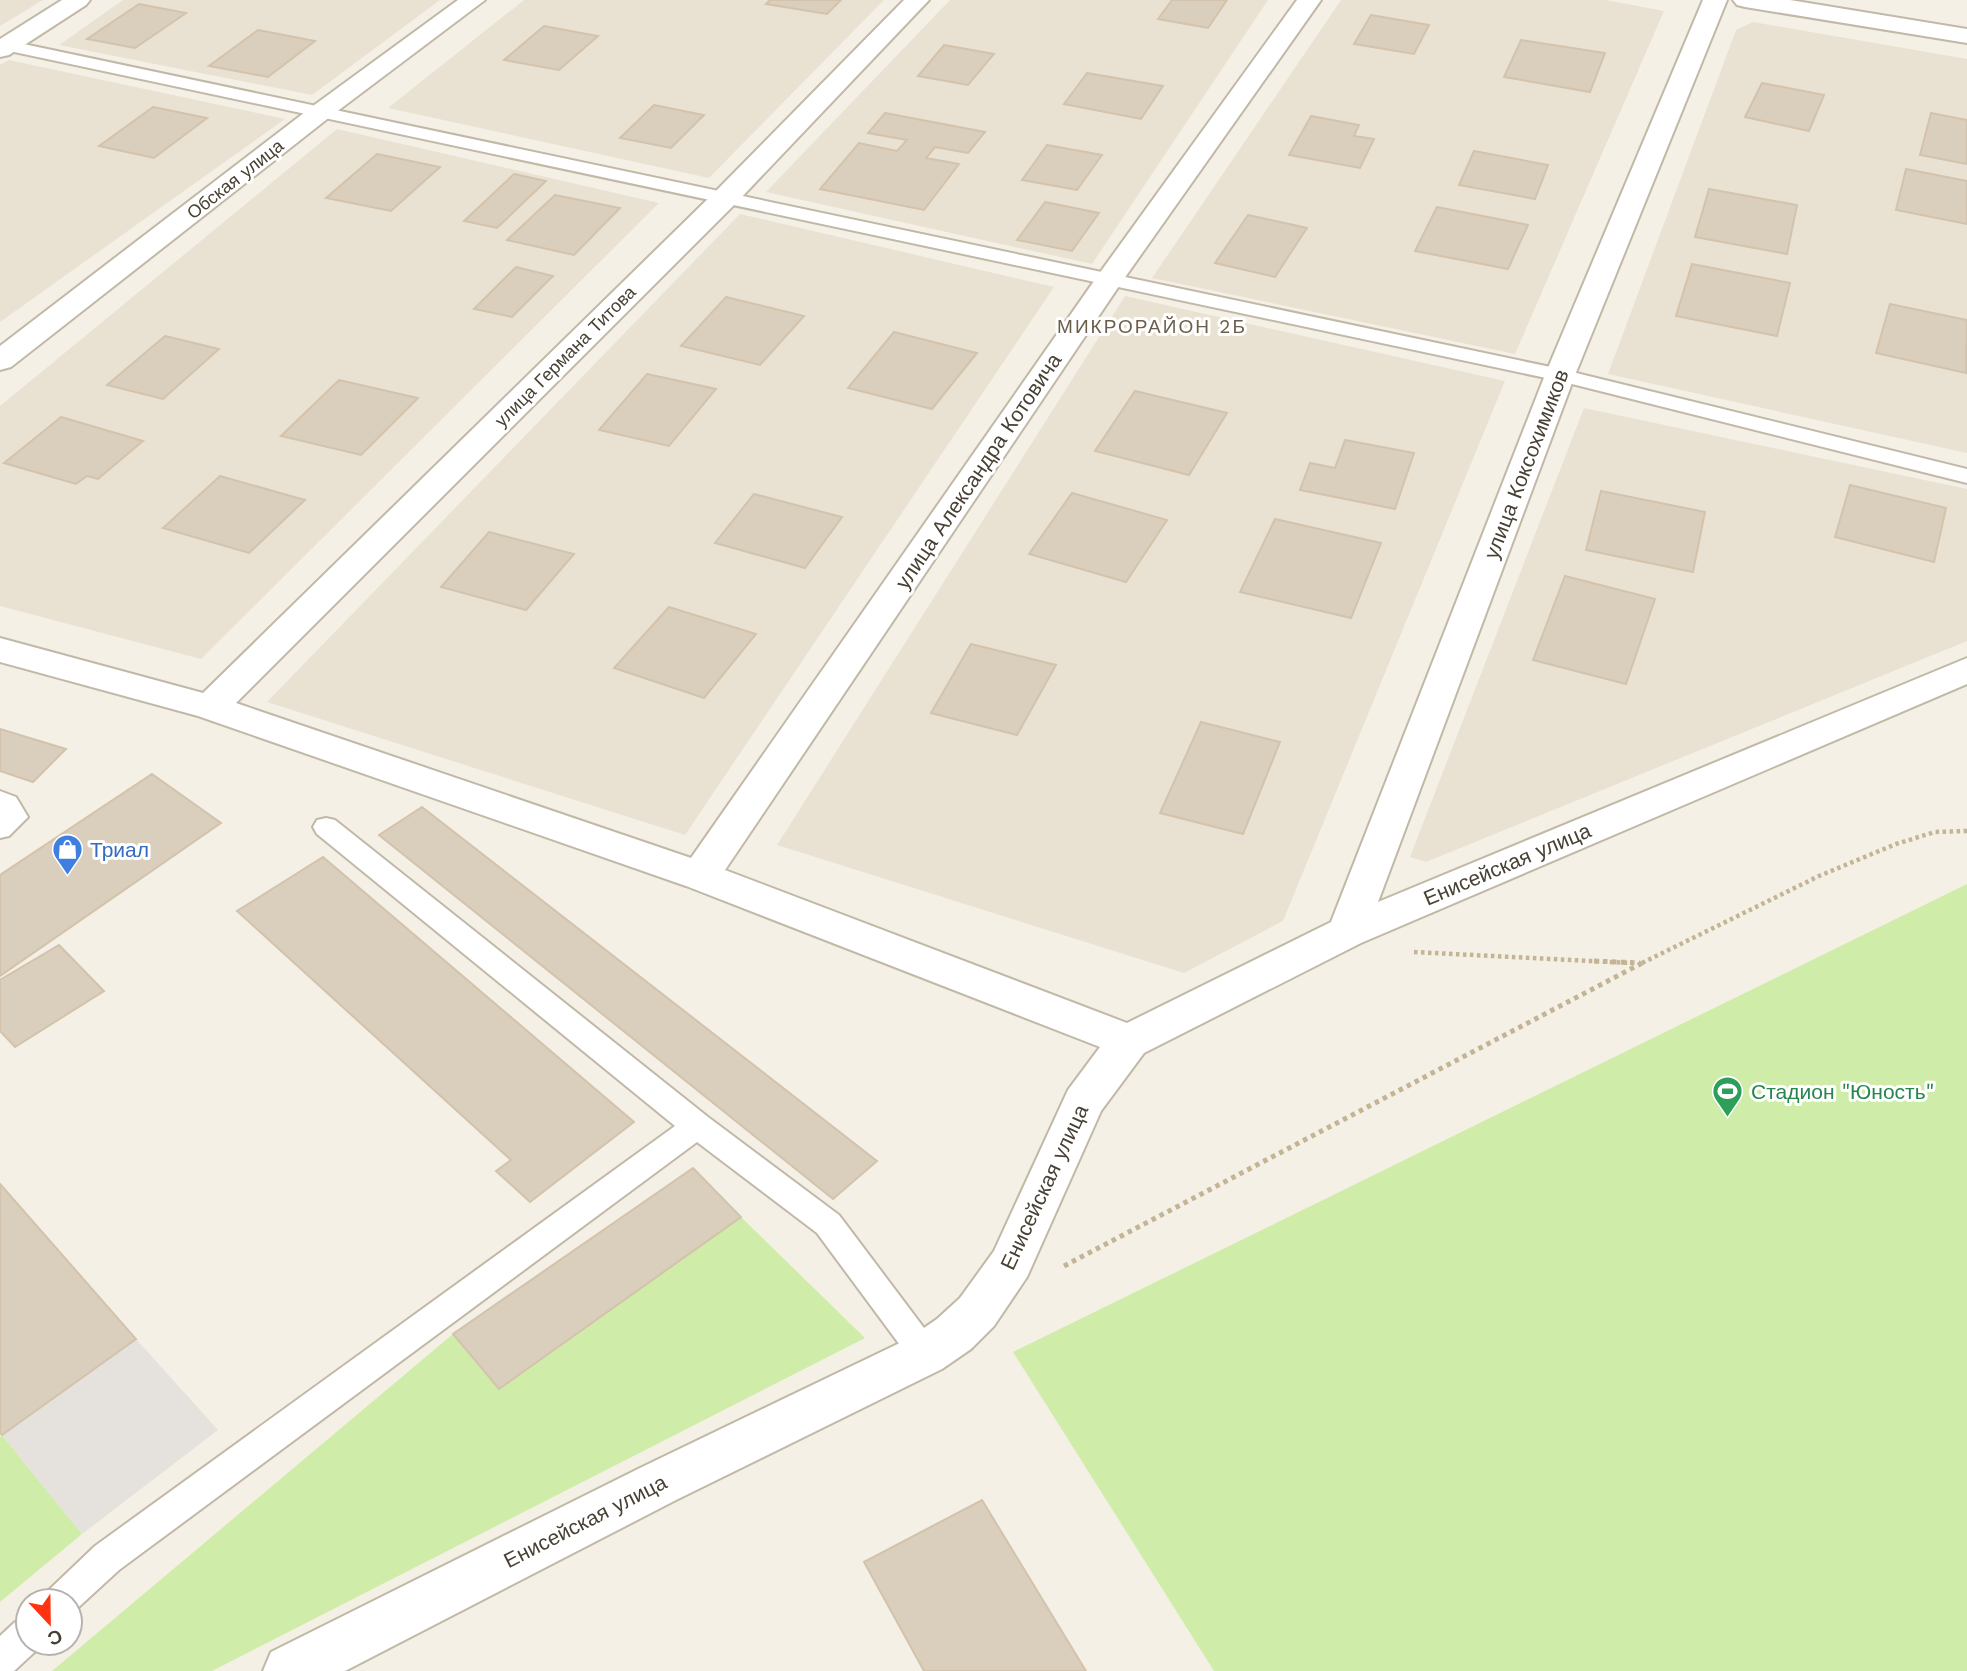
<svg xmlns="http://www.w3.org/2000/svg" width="1967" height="1671" font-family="'Work Sans',sans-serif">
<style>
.residential{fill:#e9e2d2}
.green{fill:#cfeda9}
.parking{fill:#e5e2de}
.building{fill:#dacebc;stroke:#d3c3ac;stroke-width:2}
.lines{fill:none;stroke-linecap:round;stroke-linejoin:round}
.lane-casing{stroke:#c1b8a7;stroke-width:4}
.street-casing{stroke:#c1b8a7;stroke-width:4}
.path-far1{stroke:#c4b496;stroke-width:4.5;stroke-dasharray:3.5 3.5;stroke-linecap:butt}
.path{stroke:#c4b496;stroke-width:5;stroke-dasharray:4.5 4.5;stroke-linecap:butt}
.lane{fill:#fff;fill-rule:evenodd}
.street{fill:#fff;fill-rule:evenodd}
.labels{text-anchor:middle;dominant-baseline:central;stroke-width:6;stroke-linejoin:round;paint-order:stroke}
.far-street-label{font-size:18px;fill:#484034;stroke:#fff}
.far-neighbourhood-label{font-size:19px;letter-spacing:2px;fill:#6c5e4a;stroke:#fff}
.street-label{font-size:21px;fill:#484034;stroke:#fff}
.shop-label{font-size:21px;fill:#366cbe;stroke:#fff;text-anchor:start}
.leisure-label{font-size:21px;fill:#27864d;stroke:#fff;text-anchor:start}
</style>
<rect width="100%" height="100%" fill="#f4f0e5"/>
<path class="residential" d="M0 0H43L0 26Z
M123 0H440L312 95 59 45Z
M524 0H884L709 178 388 108Z
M950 0H1268L1092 264 766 192Z
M1341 0H1606L1664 11 1515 354 1152 278Z
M1753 22 1967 59V453L1608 374 1736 30Z
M9 60 285 119 0 322V65Z
M337 129 659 203 201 659 0 606V406Z
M740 214 1054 287 685 835 267 702Z
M1125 296 1505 381 1283 921 1184 973 777 845Z
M1584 408 1967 489V641L1426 862 1410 857Z"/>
<path class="green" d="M1967 884V1671H1214L1013 1352Z
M741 1217 865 1338 212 1671H52L453 1334 500 1389Z
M2 1435 82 1534 0 1602V1437Z"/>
<path class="parking" d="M136 1339 218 1430 82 1534 2 1435Z"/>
<path class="building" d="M770 0H841L827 14 766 4Z
M1172 0H1227L1208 28 1158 19Z
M139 4 186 13 135 48 87 39Z
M1371 15 1429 25 1414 54 1354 44Z
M544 26 598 36 559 70 504 60Z
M258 30 315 41 268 77 209 66Z
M1521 40 1605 53 1590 92 1504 77Z
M944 45 994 54 968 85 918 76Z
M1087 73 1163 86 1141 119 1064 104Z
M1762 83 1824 95 1809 131 1745 117Z
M654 105 704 115 671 148 620 138Z
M153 107 207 118 154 158 99 146Z
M885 113 985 132 968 153 935 147 926 158 959 164 924 210 820 189 859 143 897 151 907 140 868 133Z
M1931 113 1967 120V164L1920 155Z
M1311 116 1359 125 1354 136 1374 139 1360 168 1289 155Z
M1047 145 1102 155 1077 190 1022 180Z
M1474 151 1548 165 1535 199 1459 185Z
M377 154 440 167 391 211 326 198Z
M1906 169 1967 181V224L1896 210Z
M514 174 546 181 497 228 464 221Z
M1709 189 1797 205 1787 254 1695 237Z
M555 195 620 208 574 255 507 240Z
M1045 202 1099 213 1072 251 1017 240Z
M1437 207 1528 225 1508 269 1415 251Z
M1248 215 1307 228 1275 277 1215 263Z
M1692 264 1790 283 1777 336 1676 316Z
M516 267 553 276 512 317 474 309Z
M726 297 804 316 760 365 681 346Z
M1890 304 1967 320 1966 373 1876 353Z
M894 332 977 353 932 409 848 388Z
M165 336 219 349 163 399 107 385Z
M647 374 716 389 669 446 599 430Z
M339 380 418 398 361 455 281 436Z
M1135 391 1227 413 1189 475 1095 451Z
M61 417 143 441 98 479 87 476 76 484 4 463Z
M1345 440 1414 453 1395 509 1300 490 1310 463 1335 468Z
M220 476 305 500 249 553 163 528Z
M1850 485 1946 508 1934 562 1835 537Z
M1601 491 1705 512 1693 572 1586 550Z
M1072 493 1167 520 1126 582 1029 554Z
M754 494 842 517 805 568 715 543Z
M1275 519 1381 543 1351 618 1240 592Z
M489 532 574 554 526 610 441 587Z
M1565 576 1655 599 1626 684 1533 660Z
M669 607 756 634 704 698 614 668Z
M971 644 1056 665 1017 735 931 713Z
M1201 722 1280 742 1243 834 1160 813Z
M0 729 66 749 33 782 0 771Z
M152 774 221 823 0 976V875Z
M422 807 877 1161 833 1199 379 835Z
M323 857 634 1122 530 1202 496 1171 511 1160 237 911Z
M59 945 104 991 15 1047 0 1031V980Z
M693 1168 741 1217 499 1389 453 1334Z
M0 1184 136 1339 2 1435 0 1433Z
M982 1500 1086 1671H924L864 1562Z"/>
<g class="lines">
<defs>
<path id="lane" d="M0 39 1560 369 1967 469V483L1560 381 0 49Z
M0 791 16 797 28 817 9 836 0 838Z
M326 818 335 820 708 1117 839 1215 936 1344 941 1354 936 1364 925 1368 914 1364 817 1233 697 1142 119 1570 70 1615V1601H44L50 1589 95 1546 675 1126 317 834 313 827 317 820Z
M28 1617V1643H42L41 1646 14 1671H0V1636L15 1622Z"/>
<path id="street" d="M62 0H90L86 5 9 55 0 57V39Z
M458 0H485L331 116 11 367 0 370V346L313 106Z
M904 0H929L737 202 236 703 691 858 1099 274 1297 0H1321L1121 283 725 870 1127 1023 1331 922 1545 375 1703 0H1727L1575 375 1378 902 1967 658V684L1361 943 1144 1053 1101 1111 1027 1277 994 1326 971 1349 942 1369 676 1500 345 1671H263L271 1652 640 1468 908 1339 937 1319 960 1298 994 1251 1068 1090 1100 1047 686 886 198 716 0 662V638L203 693 717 190Z
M1733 0H1790L1967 29V43L1745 7 1737 5Z"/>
</defs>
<use href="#lane" class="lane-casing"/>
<use href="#street" class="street-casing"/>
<path class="path-far1" d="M1414 952 1630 963
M1642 963 1819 876 1896 844 1935 832 1967 831"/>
<path class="path" d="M1594 961 1640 963
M1064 1266 1646 961"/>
<use href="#lane" class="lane"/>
<use href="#street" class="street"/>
</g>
<defs>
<symbol id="shop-pin" viewBox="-11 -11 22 30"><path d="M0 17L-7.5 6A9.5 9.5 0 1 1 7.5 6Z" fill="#3f7fe0" stroke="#fff"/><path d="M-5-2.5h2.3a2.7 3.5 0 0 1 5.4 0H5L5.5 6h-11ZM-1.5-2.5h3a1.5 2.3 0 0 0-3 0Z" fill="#fff"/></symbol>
<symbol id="stadium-pin" viewBox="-11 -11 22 30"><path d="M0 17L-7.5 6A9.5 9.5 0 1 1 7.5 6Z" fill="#2e9e5b" stroke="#fff"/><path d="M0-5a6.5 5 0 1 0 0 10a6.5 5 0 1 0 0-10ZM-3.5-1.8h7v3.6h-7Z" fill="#fff"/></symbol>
</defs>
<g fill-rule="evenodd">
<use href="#shop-pin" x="50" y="832" width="35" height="47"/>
<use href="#stadium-pin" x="1710" y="1074" width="35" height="47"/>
</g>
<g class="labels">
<g class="far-street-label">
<text transform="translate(235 179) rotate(-38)">Обская улица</text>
<text transform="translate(565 356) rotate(-45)">улица Германа Титова</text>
</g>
<g class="far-neighbourhood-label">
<text x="1152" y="326">МИКРОРАЙОН 2Б</text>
</g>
<g class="street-label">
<text transform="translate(1526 464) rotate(-69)">улица Коксохимиков</text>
<text transform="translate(978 471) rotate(-56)">улица Александра Котовича</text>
<text transform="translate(1507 864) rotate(-23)">Енисейская улица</text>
<text transform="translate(1044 1187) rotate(-65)">Енисейская улица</text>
<text transform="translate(585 1521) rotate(-27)">Енисейская улица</text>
</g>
<g class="shop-label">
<text x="90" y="849">Триал</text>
</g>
<g class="leisure-label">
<text x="1751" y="1091">Стадион "Юность"</text>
</g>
</g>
<g transform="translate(49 1622) rotate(158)"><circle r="33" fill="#ffffff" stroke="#b6b3ae" stroke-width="2"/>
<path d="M0-5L12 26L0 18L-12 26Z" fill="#ff3311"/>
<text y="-10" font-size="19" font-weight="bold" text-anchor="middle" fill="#484034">С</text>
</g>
</svg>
